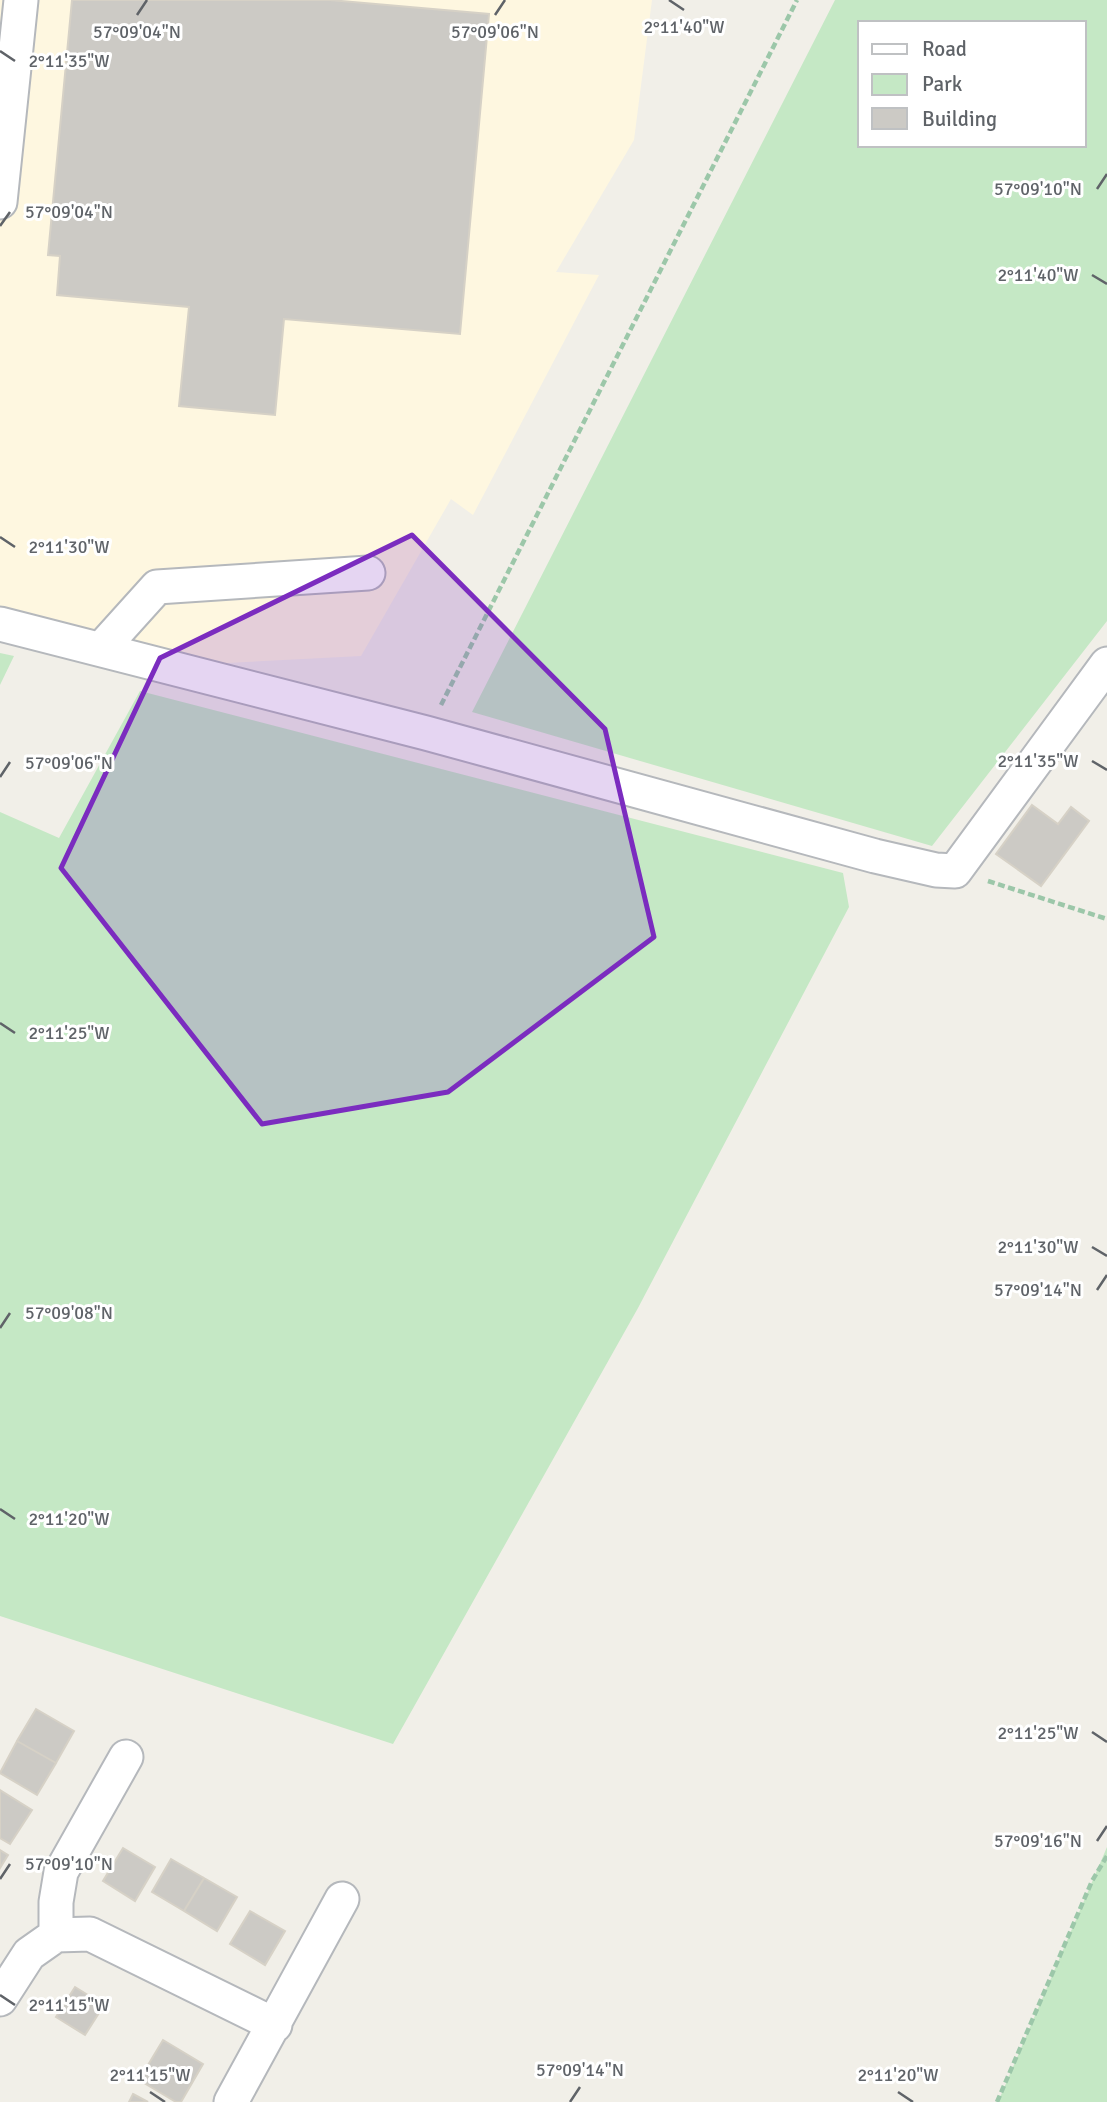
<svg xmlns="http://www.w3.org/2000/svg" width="1107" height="2102" font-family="Signika,sans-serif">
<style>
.commercial{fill:#fef7e0}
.green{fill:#c5e8c5;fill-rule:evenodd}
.building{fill:#cccac5;stroke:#d6d1c6;stroke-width:2}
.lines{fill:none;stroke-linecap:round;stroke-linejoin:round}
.minor-casing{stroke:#b5b8bc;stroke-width:37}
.path{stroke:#9cc7a9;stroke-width:4.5;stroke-dasharray:7 3.5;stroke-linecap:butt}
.minor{stroke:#fff;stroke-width:33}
.marked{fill:#7b2cbf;fill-opacity:0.2;stroke:#7b2cbf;stroke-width:5;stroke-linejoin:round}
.ticks{fill:none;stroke:#5f6368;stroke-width:2.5}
.ticks-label{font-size:18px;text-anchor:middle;fill:#5f6368;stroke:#fff;stroke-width:6;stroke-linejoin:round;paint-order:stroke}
</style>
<rect width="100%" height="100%" fill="#f1efe8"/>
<path class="commercial" d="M0 0H652L634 140 556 272 599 275 473 515 451 499 361 656 168 666 0 624Z"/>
<path class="green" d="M835 0H1107V621L932 846 472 712ZM860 23H1084V145H860Z
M0 653 14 656 0 685Z
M140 691 843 873 849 907 638 1308 393 1744 0 1616V812L59 838Z
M1107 1847V2102H998Z"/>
<path class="building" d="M72 0H330L489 14 460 334 284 319 275 415 179 406 189 307 57 295 60 256 48 255Z
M1032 805 1058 824 1071 807 1089 821 1041 886 996 854Z
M36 1709 74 1731 56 1763 17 1741Z
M17 1741 56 1763 37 1795 0 1773Z
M0 1790 32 1810 10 1844 0 1838Z
M123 1848 155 1867 135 1901 103 1881Z
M0 1850 8 1855 0 1868Z
M171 1859 204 1878 184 1911 152 1892Z
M204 1878 237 1897 217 1931 184 1911Z
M250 1911 285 1931 265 1965 230 1944Z
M75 1987 104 2005 85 2035 56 2017Z
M163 2040 203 2064 181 2102H176L139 2080Z
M133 2094 148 2102H129Z"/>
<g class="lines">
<defs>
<path id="minor" d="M0 202 21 0
M0 624 426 733 875 856 936 870 955 871 1107 664
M102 648 157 587 368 573
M56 1935V1902L61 1872 126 1757
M0 1999 29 1954 56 1935 90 1934 275 2025
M231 2102 342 1899"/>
</defs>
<use href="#minor" class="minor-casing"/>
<path class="path" d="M441 705 797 0
M988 881 1107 919
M997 2102 1092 1881 1107 1856"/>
<use href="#minor" class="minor"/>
</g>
<path class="marked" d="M412 535 605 729 654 937 448 1092 262 1124 61 868 160 658Z"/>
<path class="ticks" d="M669 0 684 10M137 15 147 0M495 15 505 0M0 51 15 61M1097 189 1107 174M0 226 10 212M1092 275 1107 284M0 537 15 547M1092 761 1107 770M0 777 10 762M0 1023 15 1033M1092 1247 1107 1256M1097 1290 1107 1275M0 1328 10 1313M0 1509 15 1519M1092 1732 1107 1742M1097 1841 1107 1826M0 1879 10 1864M0 1995 15 2005M150 2092 165 2102M898 2092 913 2102M570 2102 580 2087"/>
<g class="ticks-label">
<text x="684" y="33">2°11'40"W</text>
<text x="495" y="38">57°09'06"N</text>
<text x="137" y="38">57°09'04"N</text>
<text x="69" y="67">2°11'35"W</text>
<text x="1038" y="195">57°09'10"N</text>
<text x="69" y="218">57°09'04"N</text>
<text x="1038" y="281">2°11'40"W</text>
<text x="69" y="553">2°11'30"W</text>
<text x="1038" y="767">2°11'35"W</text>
<text x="69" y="769">57°09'06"N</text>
<text x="69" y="1039">2°11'25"W</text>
<text x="1038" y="1253">2°11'30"W</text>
<text x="1038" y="1296">57°09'14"N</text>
<text x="69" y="1319">57°09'08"N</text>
<text x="69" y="1525">2°11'20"W</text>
<text x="1038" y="1739">2°11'25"W</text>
<text x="1038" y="1847">57°09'16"N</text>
<text x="69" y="1870">57°09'10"N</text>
<text x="69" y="2011">2°11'15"W</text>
<text x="580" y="2076">57°09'14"N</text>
<text x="150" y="2081">2°11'15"W</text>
<text x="898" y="2081">2°11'20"W</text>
</g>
<rect x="858" y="21" width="228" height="126" fill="#ffffff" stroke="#bfc1c3" stroke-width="2"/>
<rect x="872" y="44" width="35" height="10" fill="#ffffff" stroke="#bfc1c3" stroke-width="2"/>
<text x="922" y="56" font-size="21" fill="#5f6368">Road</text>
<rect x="872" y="74" width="35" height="21" fill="#c5e8c5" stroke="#bfc1c3" stroke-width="2"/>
<text x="922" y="91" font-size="21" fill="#5f6368">Park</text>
<rect x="872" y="108" width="35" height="21" fill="#cccac5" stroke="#bfc1c3" stroke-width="2"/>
<text x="922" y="126" font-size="21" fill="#5f6368">Building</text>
</svg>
